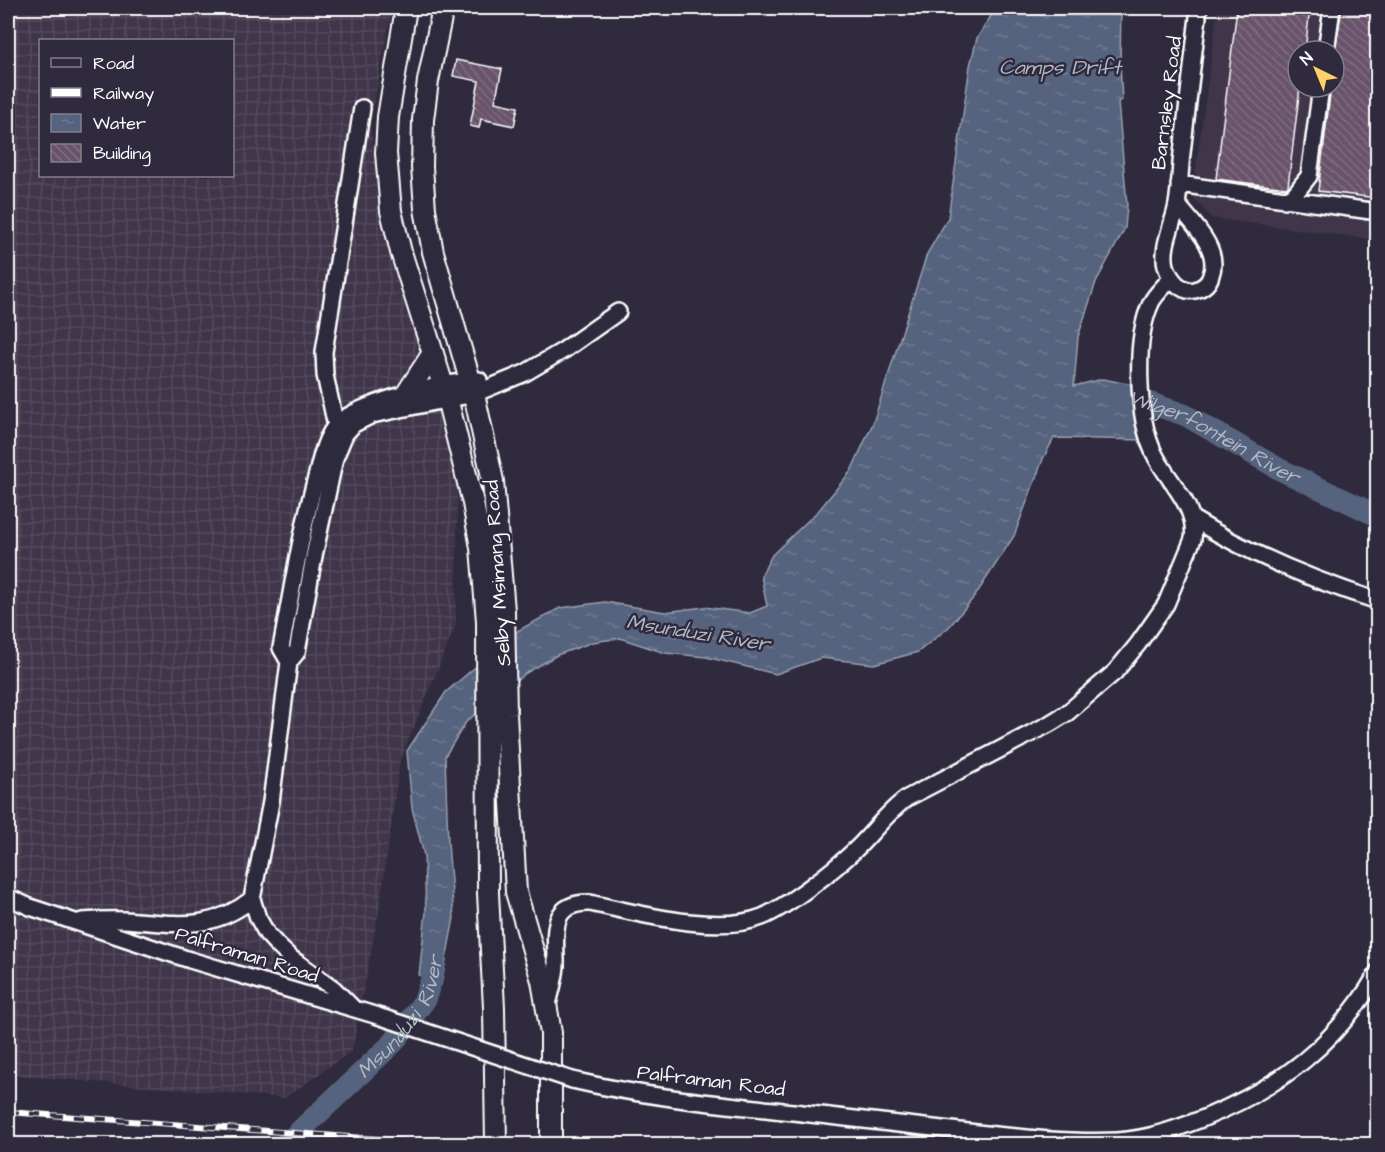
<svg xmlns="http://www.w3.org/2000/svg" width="1385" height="1152" font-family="'Architects Daughter',sans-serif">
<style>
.built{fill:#40364a;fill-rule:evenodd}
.industrial{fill:url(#industrial-grid);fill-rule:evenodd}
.water{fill:url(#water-ripples);stroke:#99a1b2;stroke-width:1.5}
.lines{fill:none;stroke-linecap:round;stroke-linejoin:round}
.river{stroke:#55637e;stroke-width:22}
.building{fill:url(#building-back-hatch);stroke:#fff;stroke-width:1.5}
.minor-casing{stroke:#fff;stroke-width:20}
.major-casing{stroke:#fff;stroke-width:24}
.minor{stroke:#2f2a3d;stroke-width:15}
.major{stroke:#2f2a3d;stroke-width:20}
.rail-casing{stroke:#fff;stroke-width:6}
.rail{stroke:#2f2a3d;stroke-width:4;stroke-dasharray:11;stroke-linecap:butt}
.minor-bridge-casing{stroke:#fff;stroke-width:20;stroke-linecap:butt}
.minor-bridge{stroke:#2f2a3d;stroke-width:15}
.labels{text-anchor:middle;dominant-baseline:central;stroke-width:5;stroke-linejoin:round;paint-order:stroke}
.street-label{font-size:20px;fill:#fff;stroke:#2f2a3d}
.water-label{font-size:21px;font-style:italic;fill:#b2b9c5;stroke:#2f2a3d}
</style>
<defs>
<pattern id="industrial-grid" width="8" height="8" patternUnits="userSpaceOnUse" patternTransform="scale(1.5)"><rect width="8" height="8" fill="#40364a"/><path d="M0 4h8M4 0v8" fill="none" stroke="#534a5c"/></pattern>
<pattern id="water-ripples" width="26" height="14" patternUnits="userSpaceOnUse" patternTransform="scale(1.5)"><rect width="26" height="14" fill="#55637e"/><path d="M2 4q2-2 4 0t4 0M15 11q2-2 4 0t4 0" fill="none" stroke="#6e7a91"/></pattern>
<pattern id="building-back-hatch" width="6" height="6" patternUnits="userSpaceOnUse" patternTransform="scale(1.5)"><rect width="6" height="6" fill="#68536a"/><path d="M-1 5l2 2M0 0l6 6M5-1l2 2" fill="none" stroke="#7f6d80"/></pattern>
</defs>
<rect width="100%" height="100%" fill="#2f2a3d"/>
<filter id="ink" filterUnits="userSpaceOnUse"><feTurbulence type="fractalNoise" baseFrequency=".0167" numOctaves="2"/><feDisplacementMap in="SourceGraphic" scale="12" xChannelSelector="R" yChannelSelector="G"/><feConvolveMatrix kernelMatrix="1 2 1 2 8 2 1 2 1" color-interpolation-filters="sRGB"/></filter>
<g filter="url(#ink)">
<path class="built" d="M1218 8H1377V240L1211 218 1192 196ZM1298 51H1334V87H1298Z"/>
<path class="industrial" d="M8 8H392L370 125 390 259 458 446 456 625 400 761 380 905 352 1051 285 1098 13 1075 8 1073ZM40 40H232V176H40Z"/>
<path class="water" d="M1005 8H1121L1120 63 1122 100 1118 102 1127 205 1125 228 1096 282 1078 337 1074 386 1103 379 1138 386 1144 440 1054 438 1043 459 1014 536 975 596 949 627 918 652 874 664 821 658 776 674 706 657 665 653 620 638 593 642 557 655 526 673 466 722 445 756 448 843 454 918 441 985 419 975 426 912 424 855 412 808 407 751 446 692 519 630 560 608 605 602 665 612 704 607 750 613 767 606 761 576 772 555 819 510 851 471 873 423 927 254 948 218 970 66 977 38 991 16Z"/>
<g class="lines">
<g class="river">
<path id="s1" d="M1120 393 1185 415 1281 470 1378 516"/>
<path id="s2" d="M286 1144 394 1042 424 1001 431 981 436 952"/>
</g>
</g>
<path class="building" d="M1237 8H1310L1305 51H1298V87H1300L1288 186 1286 188 1216 179Z
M1342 8H1377V198L1318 191 1331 87H1334V57Z
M456 60 502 69 495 102 518 107 514 126 481 119 479 128 470 126 479 81 453 76Z"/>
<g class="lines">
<defs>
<path id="minor" d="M1326 51 1332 8
M1179 184 1378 212
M1285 200 1294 195 1309 176 1321 87
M1177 204C1192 223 1221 249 1211 275 1209 283 1203 288 1195 290 1181 293 1170 279 1166 266 1161 246 1174 223 1177 204 1180 187 1180 170 1182 153 1188 105 1193 56 1199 8
M336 426 325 375 324 352 362 108
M1193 519C1251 555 1312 580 1378 601
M289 662 281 648C292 590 301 531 317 474 321 458 325 437 337 424 360 402 446 382 479 380
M8 897 30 907 190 960 378 1016
M82 921C96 920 110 919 124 920 174 923 209 933 252 899
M548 1004C551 992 555 979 556 966 557 938 546 902 590 903 637 913 717 935 762 917 788 906 834 870 855 850 873 833 887 812 907 798L1049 724 1067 713 1115 672 1138 644 1166 604 1193 539C1198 506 1167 481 1154 453 1137 418 1134 339 1151 303 1155 294 1165 286 1171 278
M354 1009 333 988 291 958 278 946 267 934 258 918 252 899 271 802 289 662 297 652 314 556 335 458 345 434 354 424 372 415 474 394 525 373 564 350 618 312
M572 1080C662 1101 755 1107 846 1118 890 1123 933 1128 977 1133 1023 1138 1070 1143 1117 1141 1148 1139 1176 1129 1204 1118 1280 1087 1337 1044 1378 972"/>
<path id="major" d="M406 8 388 117 386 153 391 211 401 252 447 398 473 503 481 548 487 621 488 893 494 1008 496 1144
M443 8 428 81 423 120 422 167 425 209 433 252 474 394 493 481 504 610 506 714 516 892 542 981 551 1033V1144
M405 396 433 353"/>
</defs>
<use href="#minor" class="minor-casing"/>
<use href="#major" class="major-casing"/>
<use href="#minor" class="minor"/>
<use href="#major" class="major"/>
<defs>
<path id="rail" d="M8 1112 445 1144"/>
</defs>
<use href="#rail" class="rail-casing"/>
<use href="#rail" class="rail"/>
<defs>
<path id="minor-bridge" d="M378 1016 572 1080"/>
</defs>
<use href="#minor-bridge" class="minor-bridge-casing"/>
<use href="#minor-bridge" class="minor-bridge"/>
</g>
</g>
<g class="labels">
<g class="street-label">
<text transform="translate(1167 103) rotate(-83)">Barnsley Road</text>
<text transform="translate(498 573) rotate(-94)">Selby Msimang Road</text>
<text transform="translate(247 955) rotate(17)">Palframan Road</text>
<text transform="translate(711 1081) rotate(7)">Palframan Road</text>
</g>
<g class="water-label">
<text x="1060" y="67">Camps Drift</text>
<text stroke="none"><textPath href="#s1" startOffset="104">Wilgerfontein River</textPath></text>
<text transform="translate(698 633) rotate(9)">Msunduzi River</text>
<text stroke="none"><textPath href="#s2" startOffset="174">Msunduzi River</textPath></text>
</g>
</g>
<rect width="1385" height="1152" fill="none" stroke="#2f2a3d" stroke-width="30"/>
<rect x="15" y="15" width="1355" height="1122" fill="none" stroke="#fff" stroke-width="2" filter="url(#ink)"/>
<rect x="39" y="39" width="195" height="138" fill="#2f2a3d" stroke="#827f8b" stroke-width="1.5"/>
<rect x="51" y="58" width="30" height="9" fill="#2f2a3d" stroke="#827f8b" stroke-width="1.5"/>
<text x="93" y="69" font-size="18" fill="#ffffff">Road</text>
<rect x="51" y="88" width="30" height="9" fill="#ffffff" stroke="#827f8b" stroke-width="1.5"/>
<text x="93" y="99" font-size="18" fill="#ffffff">Railway</text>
<rect x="51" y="114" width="30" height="18" fill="url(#water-ripples)" stroke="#827f8b" stroke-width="1.5"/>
<text x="93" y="129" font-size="18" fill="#ffffff">Water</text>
<rect x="51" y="144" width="30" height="18" fill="url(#building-back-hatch)" stroke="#827f8b" stroke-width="1.5"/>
<text x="93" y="159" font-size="18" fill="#ffffff">Building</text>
<g transform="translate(1316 69) rotate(317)"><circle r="28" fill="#2f2a3d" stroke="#827f8b" stroke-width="1.5"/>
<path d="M0-4.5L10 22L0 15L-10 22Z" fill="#ffd166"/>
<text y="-9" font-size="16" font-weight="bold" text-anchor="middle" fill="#ffffff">N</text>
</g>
</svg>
